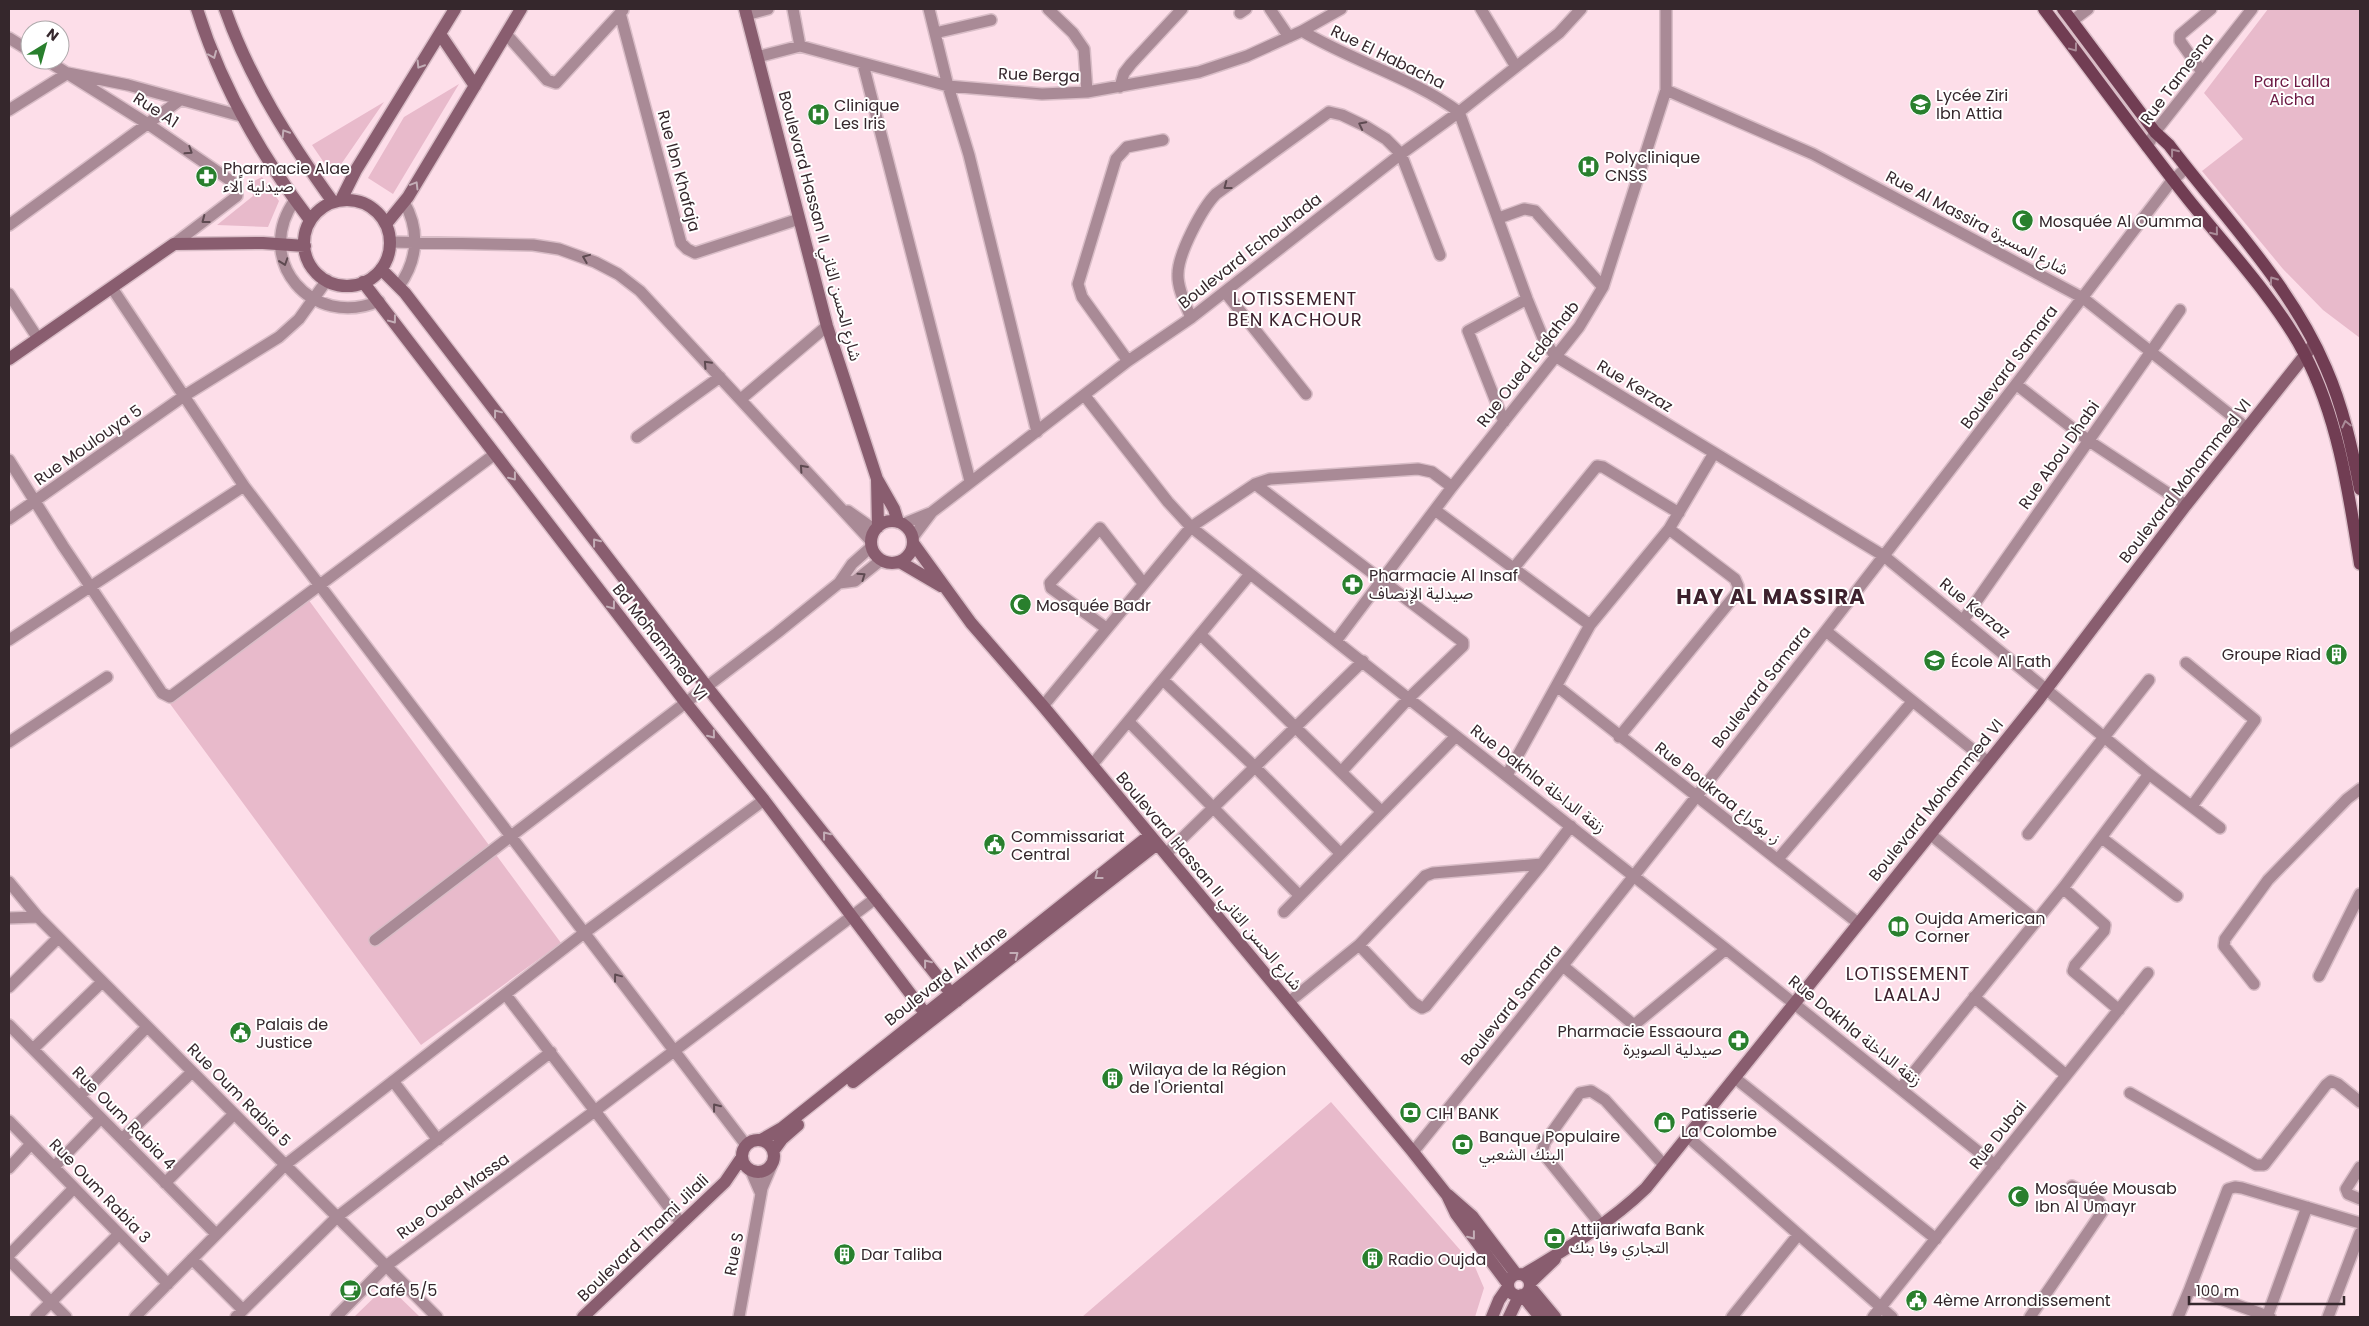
<svg xmlns="http://www.w3.org/2000/svg" width="2369" height="1326" font-family="Poppins,'Noto Sans Arabic',sans-serif">
<style>
.green{fill:#e8bacb}
.lines{fill:none;stroke-linecap:round;stroke-linejoin:round}
.street-casing{stroke:#d9bdc7;stroke-width:14}
.secondary-casing{stroke:#d9bdc7;stroke-width:15}
.primary-casing{stroke:#d9bdc7;stroke-width:15}
.street{stroke:#a98a96;stroke-width:11}
.secondary{stroke:#895d6f;stroke-width:12}
.primary{stroke:#713d53;stroke-width:12}
.oneway{stroke:#aa8b98}
.oneway2{stroke:#c4aeb7}
.oneway3{stroke:#5e4a51}
.labels{text-anchor:middle;dominant-baseline:central;stroke-width:4;stroke-linejoin:round;paint-order:stroke}
.street-label{font-size:16px;fill:#35272c;stroke:#fff}
.park-label{font-size:16px;fill:#6c1943;stroke:#fff}
.poi-label{font-size:16px;fill:#35272c;stroke:#fff;text-anchor:start}
.neighbourhood-label{font-size:18px;letter-spacing:1px;fill:#3d212d;stroke:#fff}
.district-label{font-size:21px;font-weight:bold;letter-spacing:1px;fill:#3d212d;stroke:#fff}
</style>
<rect width="100%" height="100%" fill="#fddee9"/>
<path class="green" d="M2268 9H2360V338L2323 310 2283 269 2202 171 2243 139 2204 93Z
M459 84 393 194 368 178 404 117Z
M384 102 333 176 312 145Z
M262 177 279 201 268 227 217 225 253 196 250 183Z
M305 595 561 943 421 1045 165 697Z
M1331 1102 1475 1267 1484 1288 1475 1317H1082Z
M387 1285 420 1317H354Z"/>
<g class="lines">
<defs>
<path id="street" d="M793 9 800 46
M929 9 948 86 969 155 1037 432
M1048 9 1073 33 1084 49 1087 92
M1270 9 1289 37
M1481 9 1516 67
M620 13 681 243 687 249 695 253 799 219
M1240 13 1246 9
M746 15 768 9
M2072 21 2088 9
M1302 31C1352 61 1413 78 1459 112L1527 299 1543 338 1555 356 1884 556 2149 774 2220 828
M935 33 991 20
M506 34 547 80 556 83 623 10
M9 38 30 51
M757 57 800 46 948 86 1042 94 1087 92 1199 72 1247 56 1302 31 1341 9
M46 60 148 124 237 185V196L174 244
M863 64 970 481
M2202 72 2180 41V35L2211 9
M1120 87 1124 73 1131 64 1182 9
M1666 90 1813 154 2083 298 2247 428
M9 110 68 73 128 85 241 116
M2147 147 2155 132 2252 9
M295 200C252 260 312 330 379 301
M1499 218 1524 209 1535 211 1603 287
M9 225 180 100
M390 242 533 245 559 249 595 262 618 274 640 291 871 541
M399 286C418 260 420 230 404 202
M112 288 244 486 746 1145
M1225 292 1306 394
M9 294 37 337
M1191 318C1186 305 1177 288 1178 274 1178 254 1202 208 1216 194L1329 112 1342 115 1365 126 1386 139 1401 154 1440 255
M1128 361 1082 297 1078 284 1116 159 1127 147 1163 140
M2017 385 2089 441 2186 505
M1085 396 1168 502 1191 527 1726 949 1995 1165
M741 399 827 326
M1504 422 1468 331 1527 299
M637 437 720 377
M9 460 63 546 162 693 170 697 495 454
M1255 484 1463 642V646L1409 698 1341 772
M1435 510 1590 625
M848 511 875 530
M9 519 184 396 279 337 299 319 327 280
M903 524 930 513
M913 537 932 512 1128 361 1191 318 1401 154 1459 112 1559 33 1581 9
M1513 569 1597 466 1603 467 1679 513
M839 583 855 581 881 560
M1964 619 2180 310
M1106 628 1051 588 1050 583 1100 528 1143 583
M1826 631 1988 762
M1201 635 1381 811
M9 640 244 486
M1336 641 1452 487 1579 327 1603 287 1666 90V9
M2186 663 2255 720 2192 806
M1163 680 1255 767 1340 853
M1558 687 1858 923
M1043 706 1191 527 1255 484 1270 479 1418 469 1432 472 1452 487
M1129 722 1299 895
M1619 737 1737 593 1738 586 1735 579 1669 529
M9 742 107 677
M1092 765 1250 574
M1507 775 1590 625 1669 529 1714 453
M1930 834 2036 920
M2028 834 2149 680
M2102 838 2177 896
M1166 854 1363 661
M1778 859 1912 702
M9 882 38 917 437 1317
M2063 888 2105 925 2104 931 2075 965 2073 971 2119 1010
M1284 912 1456 736
M9 918 38 917
M375 940 777 633 839 583 852 564 871 547
M1359 945 1414 1003 1422 1008 1426 1006 1542 864
M1563 966 1634 1025 1726 949
M2319 976 2360 894
M2254 984 2224 946 2225 939 2268 880 2347 799 2360 789
M9 987 58 938
M506 995 681 1223
M1974 997 2066 1075
M1289 1002 1359 945 1425 876 1433 873 1542 864 1571 826
M9 1025 216 1234
M33 1049 102 982
M1735 1078 1936 1239
M393 1081 438 1140
M1901 1088 2063 888 2149 774
M2130 1093 2256 1165H2264L2326 1085 2331 1081 2338 1084 2360 1102
M80 1096 147 1027
M9 1121 168 1284
M1688 1137 1892 1317
M122 1139 192 1072
M1413 1152C1671 834 1921 509 2170 183L2186 168
M54 1167 101 1118
M2360 1167 2346 1189 2348 1194 2360 1199
M9 1168 31 1144
M751 1171 761 1194
M165 1183 234 1114
M1601 1225 1542 1152 1545 1142 1580 1093 1591 1091 1605 1100 1664 1165
M9 1255 74 1188
M192 1259 243 1310
M9 1260 66 1317
M2189 1291 2228 1189 2235 1187 2242 1188 2360 1223
M36 1317 119 1234
M135 1317 285 1165 584 933 764 800
M236 1317 337 1217 551 1052
M336 1317 386 1266 596 1110 876 898
M739 1317 762 1188 771 1167
M1732 1317 1798 1235
M1873 1317 2148 973
M2030 1317 2102 1212V1206L2099 1201 2072 1186
M2178 1317 2189 1291 2193 1289 2270 1317
M2267 1317 2307 1207
M2328 1317 2360 1233"/>
<path id="secondary" d="M197 9C221 86 262 157 310 220
M225 9C250 80 289 141 333 202
M745 9 827 326 877 479 894 509 898 522
M440 34 475 86
M341 200 356 170 455 9
M304 243a43 43 0 1 1 86 0a43 43 0 1 1-86 0Z
M386 224 408 197 521 9
M381 269 405 293 707 687 957 1001
M363 282 686 703 764 800 931 1021
M9 359 174 244 263 243 305 246
M877 479 878 527
M871 542a21 21 0 1 1 42 0a21 21 0 1 1-42 0Z
M913 543 971 623 1043 706 1413 1152 1447 1195 1456 1214 1508 1284
M900 562 941 586
M853 1082 1157 844
M742 1156a16 16 0 1 1 32 0a16 16 0 1 1-32 0Z
M761 1140 782 1128 1150 835
M774 1150 782 1139 798 1125
M1448 1195 1472 1216 1516 1274
M1508 1285a11 11 0 1 1 22 0a11 11 0 1 1-22 0Z
M1523 1275C1566 1249 1610 1223 1646 1188L2039 699 2186 505 2314 344
M1530 1283 1555 1259
M1530 1287 1555 1317
M1522 1295 1540 1317
M583 1317 725 1182 742 1157
M1492 1317 1499 1300 1508 1287
M1509 1317 1519 1296"/>
<path id="primary" d="M2044 9C2092 72 2139 137 2188 199 2225 245 2277 301 2304 353 2338 417 2349 494 2360 564
M2063 9 2155 132 2169 145C2223 216 2291 285 2326 368 2343 407 2352 448 2360 489"/>
</defs>
<use href="#street" class="street-casing"/>
<use href="#secondary" class="secondary-casing"/>
<use href="#primary" class="primary-casing"/>
<use href="#street" class="street"/>
<use href="#secondary" class="secondary"/>
<use href="#primary" class="primary"/>
</g>
<defs><path id="oneway-chevron" d="M-2-3.5L2.5 0L-2 3.5" fill="none" stroke-width="1.6" stroke-linecap="round" stroke-linejoin="round" transform="scale(1.25)"/></defs>
<g class="oneway">
<use href="#oneway-chevron" transform="translate(2074 48) rotate(53)"/>
<use href="#oneway-chevron" transform="translate(2174 152) rotate(-128)"/>
<use href="#oneway-chevron" transform="translate(2215 232) rotate(51)"/>
<use href="#oneway-chevron" transform="translate(2273 280) rotate(-125)"/>
<use href="#oneway-chevron" transform="translate(2346 424) rotate(-103)"/>
</g>
<g class="oneway2">
<use href="#oneway-chevron" transform="translate(213 55) rotate(67)"/>
<use href="#oneway-chevron" transform="translate(420 65) rotate(122)"/>
<use href="#oneway-chevron" transform="translate(285 133) rotate(-122)"/>
<use href="#oneway-chevron" transform="translate(415 185) rotate(-59)"/>
<use href="#oneway-chevron" transform="translate(393 320) rotate(53)"/>
<use href="#oneway-chevron" transform="translate(497 413) rotate(-127)"/>
<use href="#oneway-chevron" transform="translate(513 477) rotate(52)"/>
<use href="#oneway-chevron" transform="translate(596 542) rotate(-128)"/>
<use href="#oneway-chevron" transform="translate(612 606) rotate(53)"/>
<use href="#oneway-chevron" transform="translate(712 735) rotate(51)"/>
<use href="#oneway-chevron" transform="translate(826 835) rotate(-128)"/>
<use href="#oneway-chevron" transform="translate(1098 876) rotate(142)"/>
<use href="#oneway-chevron" transform="translate(1015 955) rotate(-38)"/>
<use href="#oneway-chevron" transform="translate(927 963) rotate(-128)"/>
<use href="#oneway-chevron" transform="translate(1472 1236) rotate(52)"/>
</g>
<g class="oneway3">
<use href="#oneway-chevron" transform="translate(1362 125) rotate(-153)"/>
<use href="#oneway-chevron" transform="translate(189 151) rotate(33)"/>
<use href="#oneway-chevron" transform="translate(1227 186) rotate(143)"/>
<use href="#oneway-chevron" transform="translate(205 220) rotate(143)"/>
<use href="#oneway-chevron" transform="translate(586 258) rotate(-158)"/>
<use href="#oneway-chevron" transform="translate(284 262) rotate(71)"/>
<use href="#oneway-chevron" transform="translate(707 364) rotate(-133)"/>
<use href="#oneway-chevron" transform="translate(803 468) rotate(-132)"/>
<use href="#oneway-chevron" transform="translate(862 576) rotate(-35)"/>
<use href="#oneway-chevron" transform="translate(617 977) rotate(-127)"/>
<use href="#oneway-chevron" transform="translate(716 1107) rotate(-128)"/>
</g>
<defs>
<symbol id="school-disc" viewBox="-11 -11 22 22"><circle r="9.5" fill="#297f2d" stroke="#fff"/><path d="M0-5L7-2L0 1L-7-2ZM-4 1L0 2.5L4 1V4Q0 6-4 4Z" fill="#fff"/></symbol>
<symbol id="hospital-disc" viewBox="-11 -11 22 22"><circle r="9.5" fill="#297f2d" stroke="#fff"/><path d="M-5-5h3v3.5h4V-5h3V5h-3V1.5h-4V5h-3Z" fill="#fff"/></symbol>
<symbol id="pharmacy-disc" viewBox="-11 -11 22 22"><circle r="9.5" fill="#297f2d" stroke="#fff"/><path d="M-2-6h4v4h4v4h-4v4h-4v-4h-4v-4h4Z" fill="#fff"/></symbol>
<symbol id="mosque-disc" viewBox="-11 -11 22 22"><circle r="9.5" fill="#297f2d" stroke="#fff"/><path d="M3.5-4.9A6 6 0 1 0 3.5 4.9A5 5 0 1 1 3.5-4.9Z" fill="#fff"/></symbol>
<symbol id="building-disc" viewBox="-11 -11 22 22"><circle r="9.5" fill="#297f2d" stroke="#fff"/><path d="M-4-6H4V6H1V3H-1V6H-4ZM-2.5-4.3h1.7v1.8h-1.7ZM.8-4.3h1.7v1.8H.8ZM-2.5-1h1.7V.8h-1.7ZM.8-1h1.7V.8H.8Z" fill="#fff"/></symbol>
<symbol id="civic-disc" viewBox="-11 -11 22 22"><circle r="9.5" fill="#297f2d" stroke="#fff"/><path d="M-.6-6.5H3V-4.5H.6V-3L4-1V1h2V6H-6V1h2V-1L-.6-3ZM-1.2 2.5V6h2.4V2.5Z" fill="#fff"/></symbol>
<symbol id="library-disc" viewBox="-11 -11 22 22"><circle r="9.5" fill="#297f2d" stroke="#fff"/><path d="M-6-4Q-3-5.5-.7-3.5V5Q-3 3-6 4ZM6-4Q3-5.5 .7-3.5V5Q3 3 6 4Z" fill="#fff"/></symbol>
<symbol id="bank-disc" viewBox="-11 -11 22 22"><circle r="9.5" fill="#297f2d" stroke="#fff"/><path d="M-6-4H6V4H-6ZM0-2.3a2.3 2.3 0 1 0 0 4.6a2.3 2.3 0 1 0 0-4.6Z" fill="#fff"/></symbol>
<symbol id="shop-disc" viewBox="-11 -11 22 22"><circle r="9.5" fill="#297f2d" stroke="#fff"/><path d="M-5-2.5h2.3a2.7 3.5 0 0 1 5.4 0H5L5.5 6h-11ZM-1.5-2.5h3a1.5 2.3 0 0 0-3 0Z" fill="#fff"/></symbol>
<symbol id="cafe-disc" viewBox="-11 -11 22 22"><circle r="9.5" fill="#297f2d" stroke="#fff"/><path d="M-5.5-4.5H6V0H3Q3 3.5 0 3.5H-2.5Q-5.5 3.5-5.5 0ZM3-3.2v2h1.7v-2ZM-6 4.5H4V6H-6Z" fill="#fff"/></symbol>
</defs>
<g fill-rule="evenodd">
<use href="#school-disc" x="1908" y="92" width="25" height="25"/>
<use href="#hospital-disc" x="806" y="102" width="25" height="25"/>
<use href="#hospital-disc" x="1576" y="154" width="25" height="25"/>
<use href="#pharmacy-disc" x="194" y="164" width="25" height="25"/>
<use href="#mosque-disc" x="2010" y="208" width="25" height="25"/>
<use href="#pharmacy-disc" x="1340" y="572" width="25" height="25"/>
<use href="#mosque-disc" x="1008" y="592" width="25" height="25"/>
<use href="#building-disc" x="2324" y="642" width="25" height="25"/>
<use href="#school-disc" x="1922" y="648" width="25" height="25"/>
<use href="#civic-disc" x="982" y="832" width="25" height="25"/>
<use href="#library-disc" x="1886" y="914" width="25" height="25"/>
<use href="#civic-disc" x="228" y="1020" width="25" height="25"/>
<use href="#pharmacy-disc" x="1726" y="1028" width="25" height="25"/>
<use href="#building-disc" x="1100" y="1066" width="25" height="25"/>
<use href="#bank-disc" x="1398" y="1100" width="25" height="25"/>
<use href="#shop-disc" x="1652" y="1110" width="25" height="25"/>
<use href="#bank-disc" x="1450" y="1132" width="25" height="25"/>
<use href="#mosque-disc" x="2006" y="1184" width="25" height="25"/>
<use href="#bank-disc" x="1542" y="1226" width="25" height="25"/>
<use href="#building-disc" x="832" y="1242" width="25" height="25"/>
<use href="#building-disc" x="1360" y="1246" width="25" height="25"/>
<use href="#cafe-disc" x="338" y="1278" width="25" height="25"/>
<use href="#civic-disc" x="1904" y="1288" width="25" height="25"/>
</g>
<g class="labels">
<g class="street-label">
<text transform="translate(1388 57) rotate(26)">Rue El Habacha</text>
<text transform="translate(1039 75) rotate(2)">Rue Berga</text>
<text transform="translate(2177 79) rotate(-53)">Rue Tamesna</text>
<text transform="translate(156 110) rotate(33)">Rue A1</text>
<text transform="translate(679 171) rotate(75)">Rue Ibn Khafaja</text>
<text transform="translate(1977 223) rotate(28)">Rue Al Massira شارع المسيرة</text>
<text transform="translate(820 226) rotate(75)">Boulevard Hassan II شارع الحسن الثاني</text>
<text transform="translate(1250 251) rotate(-38)">Boulevard Echouhada</text>
<text transform="translate(1528 364) rotate(-52)">Rue Oued Eddahab</text>
<text transform="translate(2009 367) rotate(-53)">Boulevard Samara</text>
<text transform="translate(1635 386) rotate(31)">Rue Kerzaz</text>
<text transform="translate(88 445) rotate(-35)">Rue Moulouya 5</text>
<text transform="translate(2059 455) rotate(-55)">Rue Abou Dhabi</text>
<text transform="translate(2185 481) rotate(-52)">Boulevard Mohammed VI</text>
<text transform="translate(1975 608) rotate(39)">Rue Kerzaz</text>
<text transform="translate(660 642) rotate(52)">Bd Mohammed VI</text>
<text transform="translate(1761 687) rotate(-52)">Boulevard Samara</text>
<text transform="translate(1538 779) rotate(38)">Rue Dakhla زنقة الداخلة</text>
<text transform="translate(1718 793) rotate(38)">Rue Boukraa ز. بوكراع</text>
<text transform="translate(1936 800) rotate(-51)">Boulevard Mohammed VI</text>
<text transform="translate(1209 881) rotate(50)">Boulevard Hassan II شارع الحسن الثاني</text>
<text transform="translate(946 976) rotate(-38)">Boulevard Al Irfane</text>
<text transform="translate(1511 1005) rotate(-51)">Boulevard Samara</text>
<text transform="translate(1855 1031) rotate(39)">Rue Dakhla زنقة الداخلة</text>
<text transform="translate(239 1095) rotate(45)">Rue Oum Rabia 5</text>
<text transform="translate(124 1118) rotate(45)">Rue Oum Rabia 4</text>
<text transform="translate(1998 1135) rotate(-52)">Rue Dubai</text>
<text transform="translate(100 1191) rotate(46)">Rue Oum Rabia 3</text>
<text transform="translate(453 1196) rotate(-36)">Rue Oued Massa</text>
<text transform="translate(643 1238) rotate(-44)">Boulevard Thami Jilali</text>
<text transform="translate(734 1254) rotate(-79)">Rue S</text>
</g>
<g class="park-label">
<text x="2292" y="81">Parc Lalla<tspan x="2292" dy="18">Aicha</tspan></text>
</g>
<g class="poi-label">
<text x="1936" y="95">Lycée Ziri<tspan x="1936" dy="18">Ibn Attia</tspan></text>
<text x="834" y="105">Clinique<tspan x="834" dy="18">Les Iris</tspan></text>
<text x="1605" y="157">Polyclinique<tspan x="1605" dy="18">CNSS</tspan></text>
<text x="223" y="168">Pharmacie Alae<tspan x="223" dy="18">صيدلية اًلاء</tspan></text>
<text x="2039" y="221">Mosquée Al Oumma</text>
<text x="1369" y="575">Pharmacie Al Insaf<tspan x="1369" dy="18">صيدلية الإنصاف</tspan></text>
<text x="1036" y="605">Mosquée Badr</text>
<text x="2321" y="654" text-anchor="end">Groupe Riad</text>
<text x="1951" y="661">École Al Fath</text>
<text x="1011" y="836">Commissariat<tspan x="1011" dy="18">Central</tspan></text>
<text x="1915" y="918">Oujda American<tspan x="1915" dy="18">Corner</tspan></text>
<text x="256" y="1024">Palais de<tspan x="256" dy="18">Justice</tspan></text>
<text x="1722" y="1031" text-anchor="end">Pharmacie Essaoura<tspan x="1722" dy="18">صيدلية الصويرة</tspan></text>
<text x="1129" y="1069">Wilaya de la Région<tspan x="1129" dy="18">de l'Oriental</tspan></text>
<text x="1426" y="1113">CIH BANK</text>
<text x="1681" y="1113">Patisserie<tspan x="1681" dy="18">La Colombe</tspan></text>
<text x="1479" y="1136">Banque Populaire<tspan x="1479" dy="18">البنك الشعبي</tspan></text>
<text x="2035" y="1188">Mosquée Mousab<tspan x="2035" dy="18">Ibn Al Umayr</tspan></text>
<text x="1570" y="1229">Attijariwafa Bank<tspan x="1570" dy="18">التجاري وفا بنك</tspan></text>
<text x="861" y="1254">Dar Taliba</text>
<text x="1388" y="1259">Radio Oujda</text>
<text x="367" y="1290">Café 5/5</text>
<text x="1933" y="1300">4ème Arrondissement</text>
</g>
<g class="neighbourhood-label">
<text x="1295" y="298">LOTISSEMENT<tspan x="1295" dy="21">BEN KACHOUR</tspan></text>
<text x="1908" y="973">LOTISSEMENT<tspan x="1908" dy="21">LAALAJ</tspan></text>
</g>
<g class="district-label">
<text x="1771" y="596">HAY AL MASSIRA</text>
</g>
</g>
<rect width="2369" height="1326" fill="none" stroke="#35272c" stroke-width="20"/>
<g transform="translate(45 45) rotate(37)"><circle r="24" fill="#ffffff" stroke="#aea9ab"/>
<path d="M0-4L9 19L0 12L-9 19Z" fill="#297f2d"/>
<text y="-8" font-size="14" font-weight="bold" text-anchor="middle" fill="#35272c">N</text>
</g>
<path d="M2189 1296v8h155v-8" fill="none" stroke="#35272c" stroke-width="2.5"/>
<text x="2196" y="1296" font-size="15" fill="#35272c" stroke="#ffffff" stroke-width="4" paint-order="stroke">100 m</text>
</svg>
